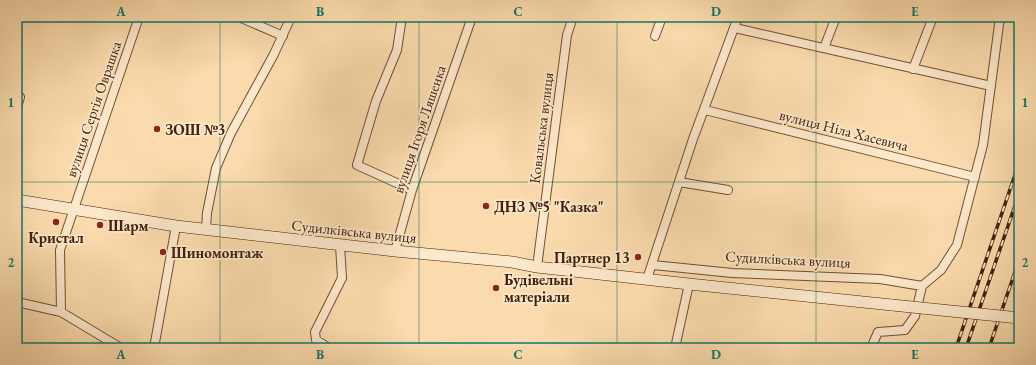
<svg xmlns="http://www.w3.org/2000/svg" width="1036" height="365" font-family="'EB Garamond',serif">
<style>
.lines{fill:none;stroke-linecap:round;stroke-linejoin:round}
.minor-casing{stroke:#705034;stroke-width:10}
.secondary-casing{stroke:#41210c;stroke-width:12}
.minor{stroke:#fce8ca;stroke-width:8}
.secondary{stroke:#fce8ca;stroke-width:11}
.rail-casing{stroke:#41210c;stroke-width:3.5}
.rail{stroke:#fce8ca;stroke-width:2;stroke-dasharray:6;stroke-linecap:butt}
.secondary-bridge-casing{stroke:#41210c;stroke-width:12;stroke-linecap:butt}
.secondary-bridge{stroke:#fce8ca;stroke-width:11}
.grid{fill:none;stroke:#0f766e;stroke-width:1;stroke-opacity:0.55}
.poi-dot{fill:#8f2418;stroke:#fce8ca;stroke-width:1.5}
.labels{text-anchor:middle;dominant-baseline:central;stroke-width:3.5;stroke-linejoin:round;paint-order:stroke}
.street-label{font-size:15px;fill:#41210c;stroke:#fce8ca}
.poi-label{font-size:15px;font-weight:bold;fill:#41210c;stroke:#fce8ca;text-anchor:start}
.neatline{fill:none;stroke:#0f766e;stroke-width:1.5}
.grid-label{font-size:13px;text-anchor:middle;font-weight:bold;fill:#0f766e}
</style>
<rect width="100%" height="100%" fill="#fbdbad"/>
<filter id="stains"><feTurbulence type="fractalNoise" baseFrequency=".005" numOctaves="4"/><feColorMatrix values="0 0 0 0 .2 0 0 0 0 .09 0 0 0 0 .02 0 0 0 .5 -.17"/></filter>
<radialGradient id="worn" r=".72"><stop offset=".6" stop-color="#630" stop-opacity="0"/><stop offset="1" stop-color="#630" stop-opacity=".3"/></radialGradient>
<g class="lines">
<defs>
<path id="minor" d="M239 17 283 36
M402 17 397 50 376 101 357 165 412 190
M735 28 991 86
M655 36 662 17
M824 48 836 17
M913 69 933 17
M17 95 20 97 17 107
M705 110 975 177
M679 182 728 190
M206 229 207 213 216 168 231 133 274 54 291 17
M395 251 412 190 472 17
M653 265 732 273 880 279 922 286
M537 267 567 35 573 17
M647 279 693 139 738 17
M922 286 941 270 957 245 983 145 1000 17
M17 302 61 312 121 348
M61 312 60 250 139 17
M154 348 176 226
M329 348 316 340 315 332 342 278 340 245
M675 348 689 284
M871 348 878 332 905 330 915 316 922 286"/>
<path id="secondary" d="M17 200 176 226 395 251 512 262 537 267 689 284 892 305"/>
</defs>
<use href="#minor" class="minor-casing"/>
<use href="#secondary" class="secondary-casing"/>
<use href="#minor" class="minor"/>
<use href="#secondary" class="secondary"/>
<defs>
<path id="rail" d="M956 348 1019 163
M966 348 1019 194
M989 348 1019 260
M1014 348 1019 334"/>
</defs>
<use href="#rail" class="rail-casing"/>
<use href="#rail" class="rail"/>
<defs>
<path id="secondary-bridge" d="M892 305 1019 318"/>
</defs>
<use href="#secondary-bridge" class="secondary-bridge-casing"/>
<use href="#secondary-bridge" class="secondary-bridge"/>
</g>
<path class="grid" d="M220 17V348M419 17V348M617 17V348M816 17V348M17 182H1019"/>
<g class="poi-dot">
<circle cx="157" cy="129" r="4"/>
<circle cx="486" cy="206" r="4"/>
<circle cx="56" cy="222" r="4"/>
<circle cx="100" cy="225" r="4"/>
<circle cx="163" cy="252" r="4"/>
<circle cx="638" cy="257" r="4"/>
<circle cx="496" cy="288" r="4"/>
</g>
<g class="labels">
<g class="street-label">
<text transform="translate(93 109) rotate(-71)">вулиця Сергія Оврашка</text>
<text transform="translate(541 128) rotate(-83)">Ковальська вулиця</text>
<text transform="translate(419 129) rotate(-71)">вулиця Ігоря Ляшенка</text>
<text transform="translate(844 130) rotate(14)">вулиця Ніла Хасевича</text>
<text transform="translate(354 231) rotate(6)">Судилківська вулиця</text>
<text transform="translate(788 259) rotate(3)">Судилківська вулиця</text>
</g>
<g class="poi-label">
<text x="165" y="129">ЗОШ №3</text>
<text x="494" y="206">ДНЗ №5 "Казка"</text>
<text x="108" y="225">Шарм</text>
<text x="56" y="237" text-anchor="middle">Кристал</text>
<text x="171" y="252">Шиномонтаж</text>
<text x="630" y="257" text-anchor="end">Партнер 13</text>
<text x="504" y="279">Будівельні<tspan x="504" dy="17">матеріали</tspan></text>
</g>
</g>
<rect width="1036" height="365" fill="none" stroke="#fbdbad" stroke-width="44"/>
<rect x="22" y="22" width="992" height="321" class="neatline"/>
<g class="grid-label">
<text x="121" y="16">A</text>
<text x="320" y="16">B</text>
<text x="518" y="16">C</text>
<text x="716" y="16">D</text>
<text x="915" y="16">E</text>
<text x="11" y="107">1</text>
<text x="1025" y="107">1</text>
<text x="11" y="267">2</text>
<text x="1025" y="267">2</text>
<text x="121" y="359">A</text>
<text x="320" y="359">B</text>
<text x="518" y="359">C</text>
<text x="716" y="359">D</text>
<text x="915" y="359">E</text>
</g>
<rect width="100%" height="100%" filter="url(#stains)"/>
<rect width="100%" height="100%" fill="url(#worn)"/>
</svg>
